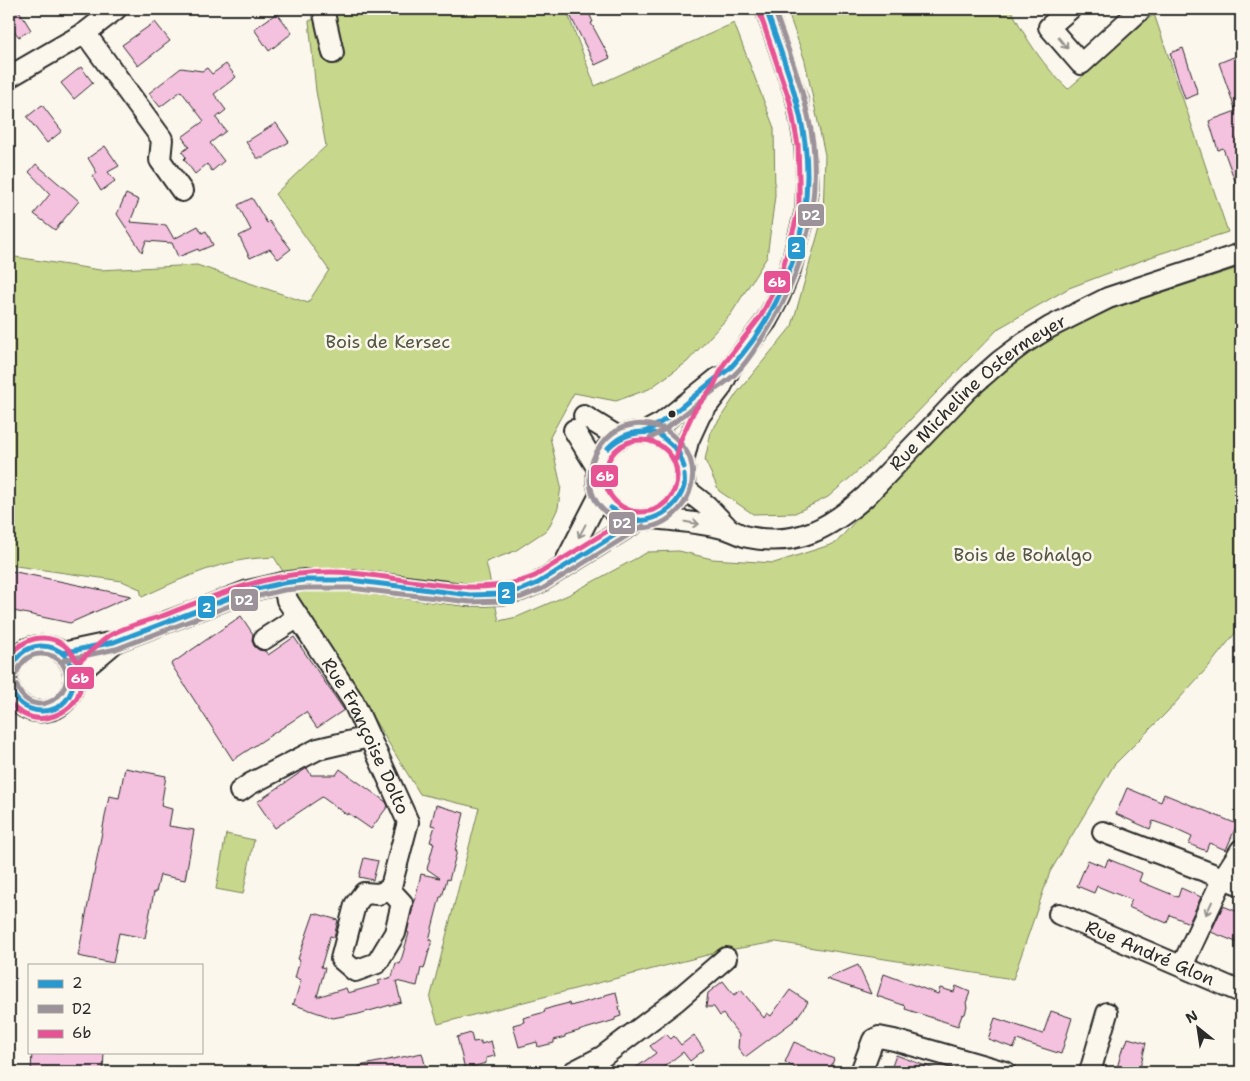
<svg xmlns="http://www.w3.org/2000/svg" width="1250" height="1081" font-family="'Shantell Sans',sans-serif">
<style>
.green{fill:#c7d88c;stroke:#79825c}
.building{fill:#f4c1df;stroke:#2b2b2b}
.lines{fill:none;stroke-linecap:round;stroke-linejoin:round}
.minor-casing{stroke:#2b2b2b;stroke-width:24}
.minor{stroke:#fbf7ec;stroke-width:20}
.bus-1-casing{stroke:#fbf7ec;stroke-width:9}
.bus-2-casing{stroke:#fbf7ec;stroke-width:9}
.bus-3-casing{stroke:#fbf7ec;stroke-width:9}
.bus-1{stroke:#2699d1;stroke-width:5}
.bus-2{stroke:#9b9399;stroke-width:5}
.bus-3{stroke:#e75294;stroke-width:5}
.oneway{stroke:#93918c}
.bus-dot{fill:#2b2b2b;stroke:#fbf7ec;stroke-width:2}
.labels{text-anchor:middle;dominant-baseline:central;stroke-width:5;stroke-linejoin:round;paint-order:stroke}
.park-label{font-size:18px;fill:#525643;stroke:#fbf7ec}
.street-label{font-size:18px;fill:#2b2b2b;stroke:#fbf7ec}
.line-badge{stroke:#fbf7ec;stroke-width:2}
.badge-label{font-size:14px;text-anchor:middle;font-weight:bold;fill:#fff}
</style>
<rect width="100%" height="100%" fill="#fbf7ec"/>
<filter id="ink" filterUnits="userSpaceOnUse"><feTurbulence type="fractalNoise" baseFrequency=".02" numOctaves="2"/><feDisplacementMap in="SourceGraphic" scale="10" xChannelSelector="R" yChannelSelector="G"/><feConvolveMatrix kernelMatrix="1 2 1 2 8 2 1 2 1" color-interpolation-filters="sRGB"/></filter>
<g filter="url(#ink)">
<path class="green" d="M338 9H566L595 86 734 23 774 128 775 196 767 257 731 314 687 362 649 389 616 401 574 393 550 437 561 486 558 508 548 529 515 551 486 562 499 621 517 617 568 595 648 552 679 551 712 559 774 563 836 543 948 415 1030 347 1117 307 1241 267V622L1236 632 1209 666 1167 712 1114 765 1050 872 1013 979 776 942 723 951 438 1024 430 999 479 808 420 794 274 557C264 558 253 558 243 560 208 566 174 582 142 597L140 589 122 581 9 565V256L100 270 197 265 308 303 329 270 275 194 326 146 316 91 309 21Z
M787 9H1011C1025 38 1044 67 1068 89L1154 14 1228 232 1159 254 1069 288 999 328 875 456 828 497 795 513 753 514 719 491 705 460 711 432 737 393 792 326 823 216 825 155 805 61Z
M226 834 254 840 243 894 216 889Z"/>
<path class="building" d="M18 9 31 30 19 37 9 25V15Z
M582 9H587L593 22 591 23 610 58 595 65 570 15Z
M277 13 292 33 269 51 254 29Z
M155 22 170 41 138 66 122 45Z
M1183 48 1198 94 1185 99 1170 53Z
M1241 54V136L1237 138 1241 152V192H1239L1223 148 1218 150 1209 121 1236 111 1219 63Z
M226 64 236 77 214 94 226 110 216 118 226 131 210 143 224 161 212 171 207 164 195 174 184 159 186 157 182 152 189 147 182 137 204 121 181 91 160 107 149 93 181 68 202 71 207 68 212 74Z
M81 67 93 83 74 99 61 83Z
M42 105 62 131 47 143 27 117Z
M276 123 289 142 263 158H257L246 142Z
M105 146 119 166 108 172 115 181 101 191 92 176 97 173 88 158Z
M36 164 79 201 55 230 34 214 50 194 29 172Z
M126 194 139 200 130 222 166 225 174 239 198 226 202 233 206 231 213 245 199 251 198 249 178 257 172 243 146 241 142 252 117 214Z
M252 198 267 223 269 221 291 249 278 259 270 249 250 258 239 236 251 230 238 205Z
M11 571 131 596 70 623 9 610V583Z
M241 616 253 634 252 640 254 646 259 650 265 651 268 655 294 637 344 710 317 728 306 712 233 760 171 664Z
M125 768 166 776 161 806 172 809 169 826 194 830 185 880 160 875 156 892H154L145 938 119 933 113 963 78 956 109 796 119 798Z
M307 768 311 775H336L340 769 386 802 388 806 371 829 348 813 347 815 322 797 275 828 257 802Z
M1127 788 1161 802 1164 794 1237 824 1226 850 1209 843 1206 851 1189 844 1192 837 1170 827 1153 821 1150 829 1116 814Z
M436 805 464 813 455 851H457L449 880 447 879 442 897H440L429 940H432L424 969 421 968 417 986 396 981 401 1002 355 1015 354 1014 333 1018 292 1004 294 1003 301 980 295 978 300 960 298 959 314 913 338 920 334 937 330 936 321 967 325 968 317 997 346 988 348 993 380 984 378 981 392 977 396 963 400 964 409 933 407 932 421 874 440 878 427 869 434 843 430 842 435 826 431 825Z
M364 858 378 861 373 880 359 877Z
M1108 859 1142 873 1139 881 1178 897 1181 888 1201 897 1189 923 1170 915 1167 923 1128 907 1132 900 1114 893 1097 886 1094 893 1077 886 1088 860 1105 867Z
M1223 906 1241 913V944L1211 932Z
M858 965 871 994 826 979Z
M884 974 938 994 940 988 954 992 956 986 970 992 966 1003 967 1007 965 1014 962 1015 958 1026 905 1009 906 1006 877 996Z
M723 981 734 995 741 990 764 1018 767 1013 771 1016 790 990 808 1002 795 1020 745 1057 738 1048 739 1035 723 1014 720 1016 714 1007H706L708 993Z
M616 992 621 1016 615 1018V1020L565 1035V1037L554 1040V1043L538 1047 537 1042 519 1047 513 1025 524 1022 523 1018 545 1012 544 1010 553 1007 569 1003 570 1006 604 997 605 995Z
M1051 1011 1072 1018 1061 1054 1017 1040 1014 1048 988 1039 995 1018 1043 1034Z
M471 1033 473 1042 481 1041V1044L491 1041 495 1056 486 1058V1063L465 1069 457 1037Z
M666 1034 671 1039 674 1036 681 1045 694 1035 704 1050 690 1061 683 1052 657 1072H630L656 1053 650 1046Z
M1128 1038 1146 1043 1139 1072H1116L1123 1046 1125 1047Z
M794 1042 834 1059 829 1072H802L785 1062Z
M32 1052H104L103 1072H31Z
M422 1053 427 1072H360L359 1066Z
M896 1055 937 1070V1072H890Z"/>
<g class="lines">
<defs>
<g id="minor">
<path d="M323 9 333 53"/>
<path d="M1070 9 1049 27 1081 64 1139 11 1138 9"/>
<path d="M85 33 162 139 160 160 182 191"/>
<path d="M9 77 85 33 116 9"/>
<path d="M584 416 620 438"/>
<path d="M574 430 598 469"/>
<path d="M645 432 662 423 718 378"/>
<circle cx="641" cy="476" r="44"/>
<path d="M683 461 688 441 700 415 720 389 730 369 767 320 779 297 790 270 806 210 807 179 805 144 797 100 766 9"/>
<path d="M684 488 707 506 730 530"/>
<path id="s1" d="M654 518C679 521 706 523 730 530 736 532 742 536 748 537 797 547 830 528 866 496L967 390 1000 361 1024 343 1050 327 1108 298 1241 254"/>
<path d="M563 567 601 493"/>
<path id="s2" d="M283 583 287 600 353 701 408 822 390 890"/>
<path d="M264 639 298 617"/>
<path d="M62 653 114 642 248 591 283 583 305 580H350L470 595 501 594 521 590 538 583 639 520"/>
<path d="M9 671C20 633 75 640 74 679 73 717 20 724 9 687"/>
<path d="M74 677 113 644"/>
<path d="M240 791 250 784 318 749 369 737"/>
<path d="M1103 832 1241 885"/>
<path d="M390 890 402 903 395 933 377 963 355 971 341 959 355 905 364 893 378 894Z"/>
<path id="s3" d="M1059 914 1241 992"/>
<path d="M1182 966 1223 878 1241 850"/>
<path d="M573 1072 602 1057 676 1001 726 958"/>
<path d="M861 1072 873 1040 879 1037 894 1040 1005 1072"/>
<path d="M1090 1072 1107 1013"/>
</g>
</defs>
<use href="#minor" class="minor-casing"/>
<use href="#minor" class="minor"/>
<defs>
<path id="bus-1" d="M645 432C671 418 691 398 714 380 720 375 727 372 732 366 786 307 815 222 805 143 799 97 781 53 766 9
M660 435 678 451 684 467
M660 435 677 450 684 467
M608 448C621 434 635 430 654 433
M608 448C621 435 636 431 654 433
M611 508C617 511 622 516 628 518 651 527 678 508 684 486 685 482 684 477 684 474
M611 508C616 511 622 516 628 518 651 527 678 508 684 486 685 482 684 477 684 474
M62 653 114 642 248 591 283 583 305 580H350L470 595 501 594 521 590 538 583 639 520
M9 671C16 657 24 647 40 646 85 645 84 712 41 711 24 710 16 701 9 687"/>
<path id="bus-2" d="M659 427C650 425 642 423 632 425 607 429 588 456 590 481 591 497 600 510 614 518 618 521 622 524 627 526 662 537 698 502 692 467 690 450 676 437 663 428
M649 439C670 427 688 412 707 396 716 388 728 382 736 373 747 363 755 349 763 337 801 279 820 212 813 143 807 97 789 52 774 9
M64 660 116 649 250 598 284 590 306 588H350L470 602 502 601 522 597 542 589 643 526
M16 684C17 687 19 691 21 694 40 720 80 690 62 663 57 657 49 654 41 654 27 654 21 663 16 674"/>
<path id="bus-3" d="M605 476a36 36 0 1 1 72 0a36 36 0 1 1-72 0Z
M676 459 681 439 694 411 714 385 724 364 761 316 772 294 783 268 799 209V179L798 145 790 102 759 11
M9 655C63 599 117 698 50 717 34 722 20 714 9 703
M69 671C82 660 95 646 109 636 121 628 147 621 162 616 227 591 280 567 352 573 412 578 477 600 535 576L635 514"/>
</defs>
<use href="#bus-1" class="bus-1-casing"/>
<use href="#bus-2" class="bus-2-casing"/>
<use href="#bus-3" class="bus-3-casing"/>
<use href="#bus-1" class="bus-1"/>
<use href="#bus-2" class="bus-2"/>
<use href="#bus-3" class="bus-3"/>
</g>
<defs><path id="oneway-shaft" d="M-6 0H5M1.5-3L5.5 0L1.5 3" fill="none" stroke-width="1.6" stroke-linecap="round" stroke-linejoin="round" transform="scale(1.25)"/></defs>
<g class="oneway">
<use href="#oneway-shaft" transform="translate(1063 43) rotate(50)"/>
<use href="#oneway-shaft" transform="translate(692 523) rotate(10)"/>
<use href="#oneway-shaft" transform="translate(582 531) rotate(118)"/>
<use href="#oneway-shaft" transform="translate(1209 908) rotate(115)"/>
</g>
</g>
<circle class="bus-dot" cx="672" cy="414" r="4.5"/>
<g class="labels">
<g class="park-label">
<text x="388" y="342">Bois de Kersec</text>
<text x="1023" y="555">Bois de Bohalgo</text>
</g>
<g class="street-label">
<text stroke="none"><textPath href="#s1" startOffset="380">Rue Micheline Ostermeyer</textPath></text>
<text stroke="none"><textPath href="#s2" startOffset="175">Rue Françoise Dolto</textPath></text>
<text stroke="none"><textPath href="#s3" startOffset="99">Rue André Glon</textPath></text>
</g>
</g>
<g class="line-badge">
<rect x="797" y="203" width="28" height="24" rx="5" fill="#9b9399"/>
<rect x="787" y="236" width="19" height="24" rx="5" fill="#2699d1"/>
<rect x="763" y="270" width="28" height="24" rx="5" fill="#e75294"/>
<rect x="590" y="464" width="29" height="24" rx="5" fill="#e75294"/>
<rect x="608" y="511" width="28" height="24" rx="5" fill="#9b9399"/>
<rect x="497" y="581" width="19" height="24" rx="5" fill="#2699d1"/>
<rect x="230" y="588" width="29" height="24" rx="5" fill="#9b9399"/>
<rect x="197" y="595" width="19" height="24" rx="5" fill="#2699d1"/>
<rect x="66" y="666" width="29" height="24" rx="5" fill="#e75294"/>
</g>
<g class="badge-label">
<text x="811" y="220">D2</text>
<text x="796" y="252">2</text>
<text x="777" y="287">6b</text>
<text x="605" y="481">6b</text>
<text x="622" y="528">D2</text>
<text x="506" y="598">2</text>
<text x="244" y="605">D2</text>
<text x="207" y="612">2</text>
<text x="80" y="683">6b</text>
</g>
<rect width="1250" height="1081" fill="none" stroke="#fbf7ec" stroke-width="30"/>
<rect x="15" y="15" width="1220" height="1051" fill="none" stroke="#2b2b2b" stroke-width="2" filter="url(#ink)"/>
<rect x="28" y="964" width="175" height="90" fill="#fbf7ec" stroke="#a8a59f"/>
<rect x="38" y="980" width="25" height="8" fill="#2699d1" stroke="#a8a59f"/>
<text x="72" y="988" font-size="15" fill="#2b2b2b">2</text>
<rect x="38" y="1005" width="25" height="8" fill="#9b9399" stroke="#a8a59f"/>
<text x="72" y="1014" font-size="15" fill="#2b2b2b">D2</text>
<rect x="38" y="1030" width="25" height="8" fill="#e75294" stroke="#a8a59f"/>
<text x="72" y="1038" font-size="15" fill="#2b2b2b">6b</text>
<g transform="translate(1198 1028) rotate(330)" stroke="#fbf7ec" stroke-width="4" paint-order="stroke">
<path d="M0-4L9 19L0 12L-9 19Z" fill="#2b2b2b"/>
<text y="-8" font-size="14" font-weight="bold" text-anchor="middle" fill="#2b2b2b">N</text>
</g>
</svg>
